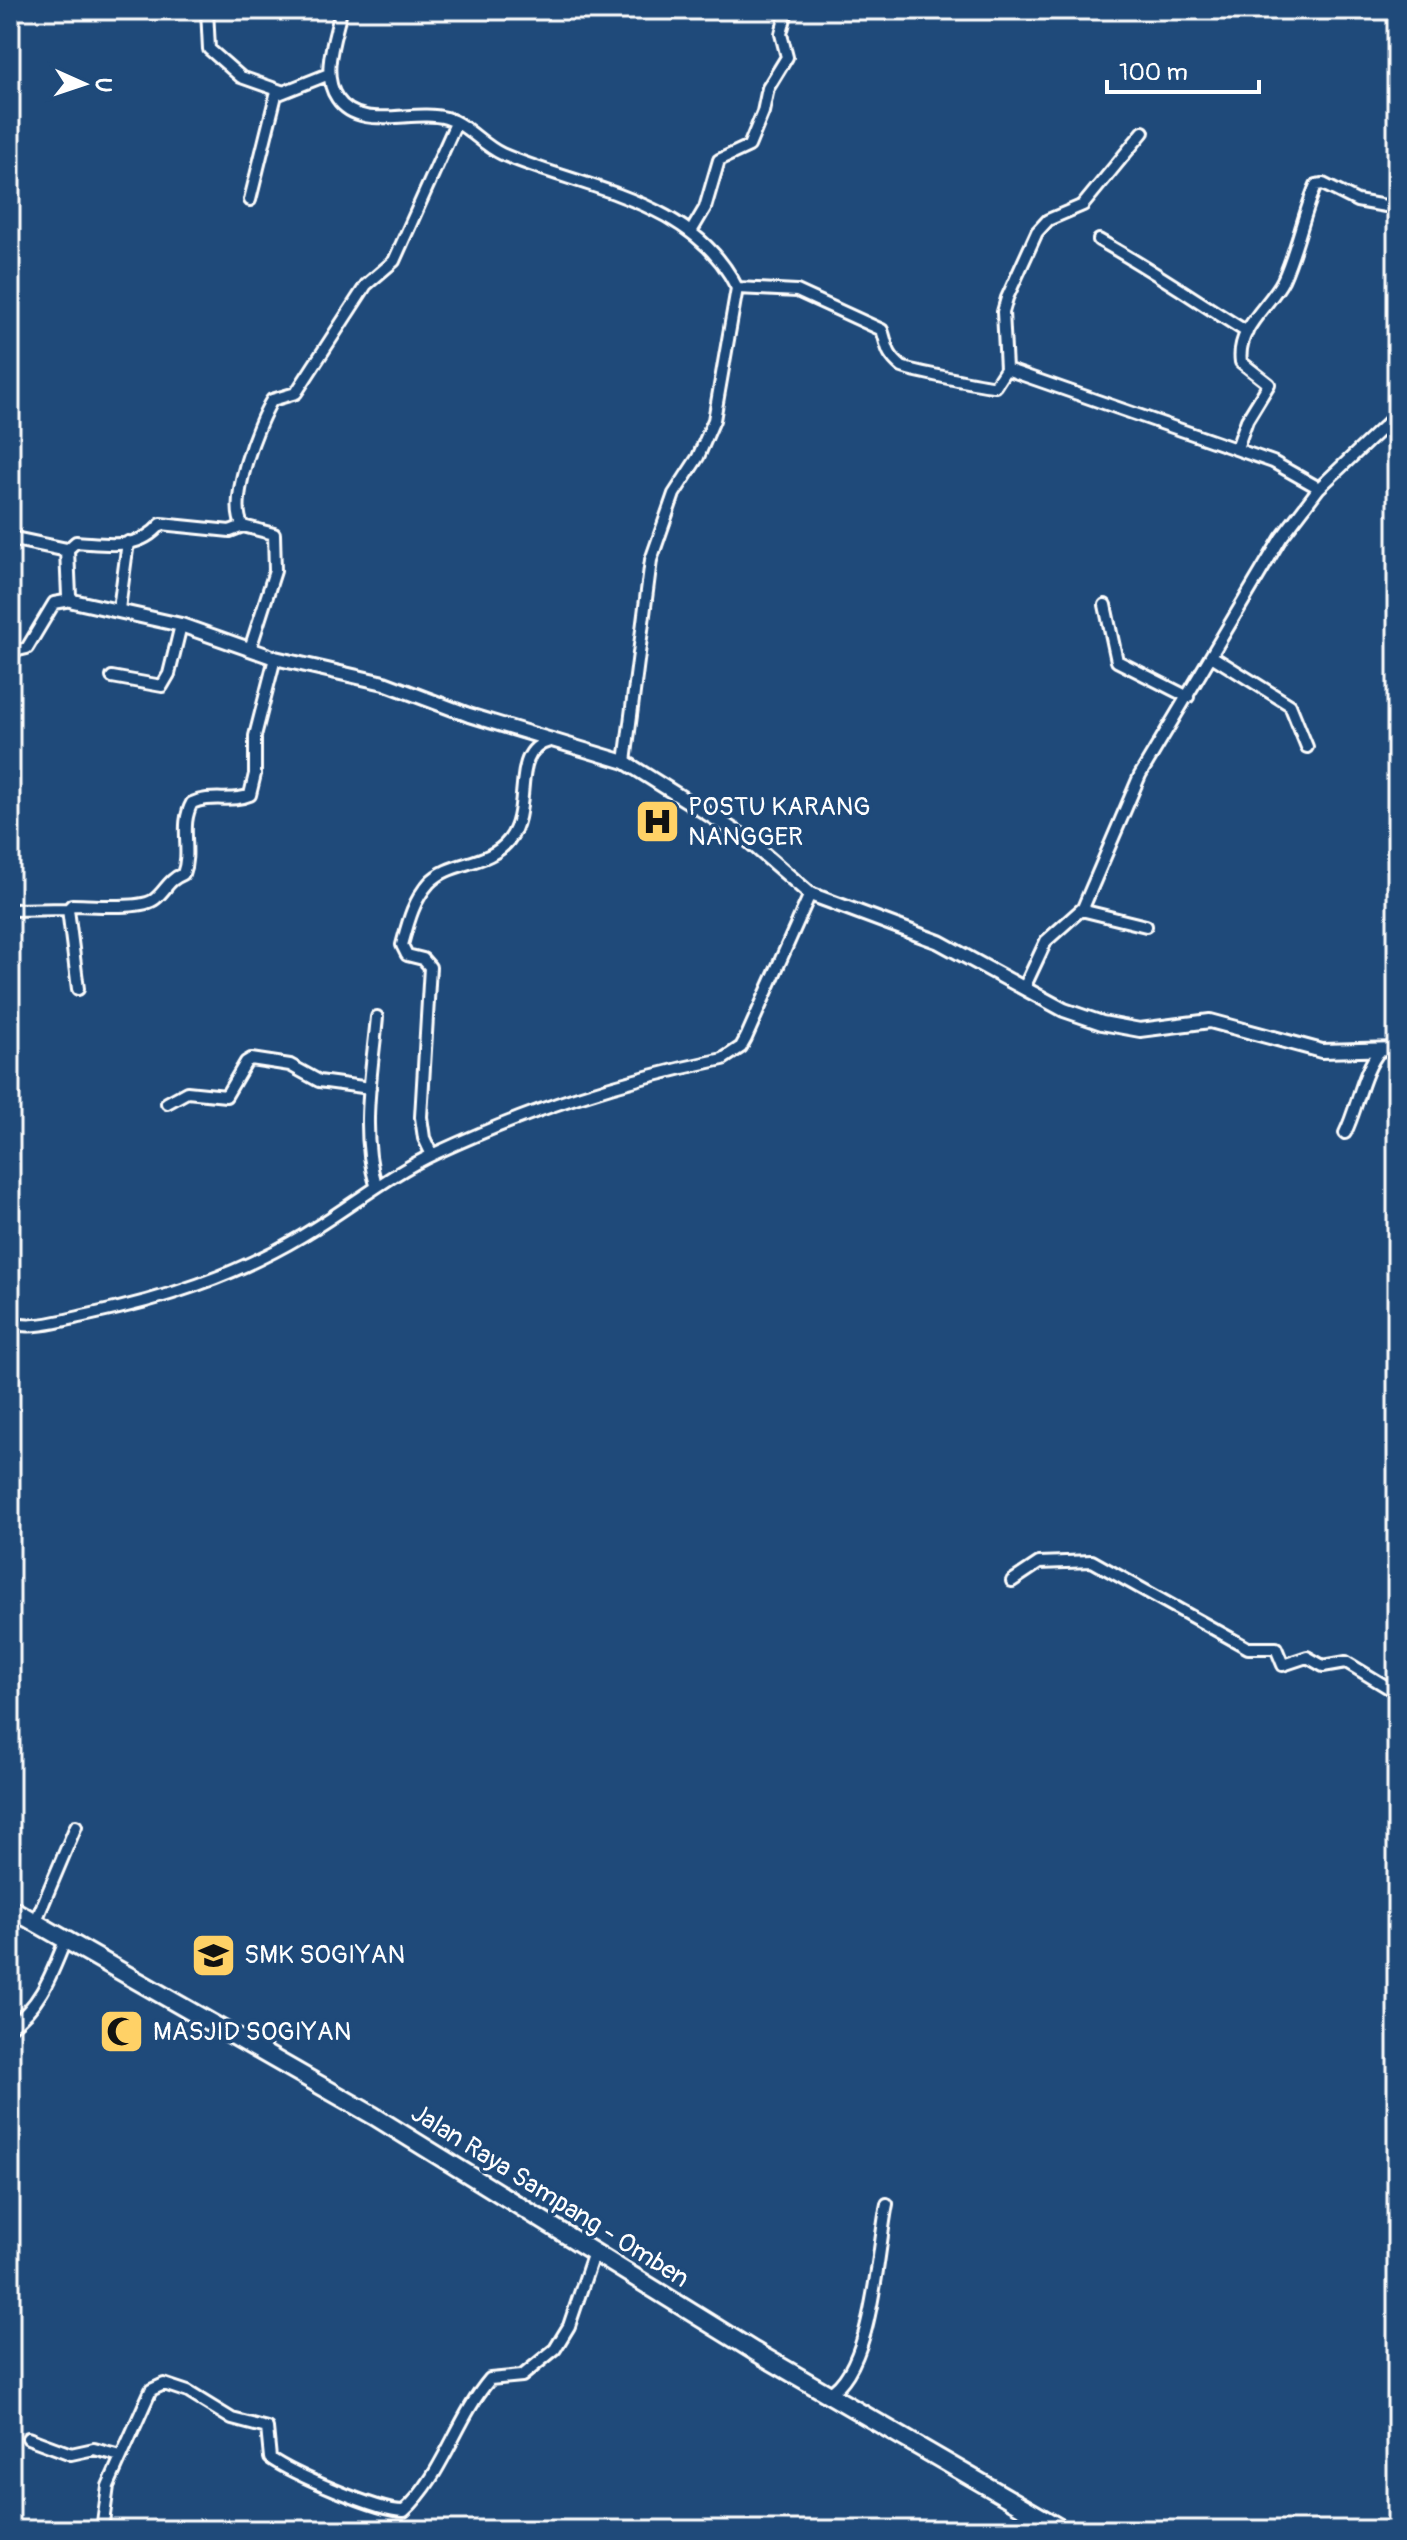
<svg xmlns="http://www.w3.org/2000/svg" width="1407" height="2540" font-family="Pangolin,sans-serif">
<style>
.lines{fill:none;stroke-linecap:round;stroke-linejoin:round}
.minor-casing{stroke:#fff;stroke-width:16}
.tertiary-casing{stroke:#fff;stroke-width:18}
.primary-casing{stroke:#fff;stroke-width:22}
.minor{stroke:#1f4a7a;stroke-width:10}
.tertiary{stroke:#1f4a7a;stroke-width:12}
.primary{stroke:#1f4a7a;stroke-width:16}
.labels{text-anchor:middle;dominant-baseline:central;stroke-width:7;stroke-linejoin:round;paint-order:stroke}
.poi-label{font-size:26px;fill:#fff;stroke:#1f4a7a;text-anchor:start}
.street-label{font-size:26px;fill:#fff;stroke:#1f4a7a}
</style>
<rect width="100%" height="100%" fill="#1f4a7a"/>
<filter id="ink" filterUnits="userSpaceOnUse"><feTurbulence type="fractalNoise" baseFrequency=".0125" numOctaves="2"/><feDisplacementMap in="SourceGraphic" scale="16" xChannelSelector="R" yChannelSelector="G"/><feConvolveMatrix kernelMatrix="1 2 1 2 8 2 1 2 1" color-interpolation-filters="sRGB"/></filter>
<g filter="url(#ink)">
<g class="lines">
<defs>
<path id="minor" d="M207 10 209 49 241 77 281 91
M341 10C336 36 320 73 337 98 360 133 413 108 446 118 467 124 482 145 502 154 583 189 694 199 737 288L797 291 882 330C888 346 885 353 902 367 907 370 989 387 995 386L1006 369 1003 312 1007 298 1037 232 1048 220 1083 205 1143 132
M250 200 276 95 329 74
M692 230 705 208 719 160 749 146 763 112 768 88 787 57 781 34 787 10
M1099 240C1151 269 1197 301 1247 332
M1006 369 1273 462 1319 488
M1237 448 1247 420 1269 384 1241 362C1236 328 1270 306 1283 280 1297 250 1303 215 1316 185L1323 184 1357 201 1397 208
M67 550 76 542C109 544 138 551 161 524L230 531 243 526
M1105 605 1117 661 1188 697
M119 609 128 542
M250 649 275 571 274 534 243 526C227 503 258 422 272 400L296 393 366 285 394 261 456 123
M10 652 27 648 54 603 71 600
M1213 657 1290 705 1307 747
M112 677 162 686 169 674 181 625
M625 762 651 560 674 494 698 457 714 420 737 288
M10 910 68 909
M1081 910 1146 926
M1024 988 1046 941 1083 908 1140 775 1281 538 1319 488 1397 414
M78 989 68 909 72 905C91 905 142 910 155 899 166 890 168 880 183 874 192 850 179 826 192 803 211 794 231 803 250 795L255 774V736L275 658
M167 1103 187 1092 226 1096 246 1062 251 1059 290 1065 319 1081 370 1088
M1345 1133C1358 1107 1362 1071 1381 1049
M432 1155 424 1138 421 1117 430 967 423 959 407 955 402 945C408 923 413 901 429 883 450 860 488 867 509 840 534 808 508 751 550 741
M376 1185C360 1131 372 1072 377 1017
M10 1323C34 1330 64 1320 88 1315 164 1299 235 1276 302 1236 348 1209 388 1175 436 1153 534 1108 618 1081 723 1059L741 1047 746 1038 810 894
M1012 1581 1039 1563 1092 1561 1248 1648H1276L1283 1665 1307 1657 1323 1666 1346 1662 1397 1693
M35 1923 76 1826
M10 2027C41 2005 51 1975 65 1941
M828 2394C873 2370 877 2252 887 2204
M28 2438 71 2454 94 2449 120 2456
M102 2530 108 2486 151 2390 164 2384 188 2392 232 2419 267 2428 270 2458C291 2473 380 2512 404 2511 443 2476 456 2419 490 2379L522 2376 555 2349 569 2326 594 2252"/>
<path id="tertiary" d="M10 538 67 550 69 596 73 601 181 625 275 658 384 683 469 715 625 762 743 836 810 894 939 942 1064 1010 1102 1023 1140 1030 1210 1021 1322 1051 1397 1049"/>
<path id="primary" d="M10 1908 374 2116 754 2351 1063 2530"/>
</defs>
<use href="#minor" class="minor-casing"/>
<use href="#tertiary" class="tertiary-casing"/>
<use href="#primary" class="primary-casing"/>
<use href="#minor" class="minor"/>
<use href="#tertiary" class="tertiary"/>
<use href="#primary" class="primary"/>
</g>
</g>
<defs>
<symbol id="hospital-square" viewBox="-11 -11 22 22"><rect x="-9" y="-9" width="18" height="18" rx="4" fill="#ffd166" stroke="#1f4a7a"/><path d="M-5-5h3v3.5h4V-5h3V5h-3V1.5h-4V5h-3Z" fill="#111"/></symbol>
<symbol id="school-square" viewBox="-11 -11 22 22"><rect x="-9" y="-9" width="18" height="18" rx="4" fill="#ffd166" stroke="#1f4a7a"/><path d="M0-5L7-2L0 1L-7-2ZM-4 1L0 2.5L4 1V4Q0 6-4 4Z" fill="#111"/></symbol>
<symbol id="mosque-square" viewBox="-11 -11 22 22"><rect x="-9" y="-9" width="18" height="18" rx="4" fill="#ffd166" stroke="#1f4a7a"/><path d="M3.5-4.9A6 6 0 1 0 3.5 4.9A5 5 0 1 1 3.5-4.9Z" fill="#111"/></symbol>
</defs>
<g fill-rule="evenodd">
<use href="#hospital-square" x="632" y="796" width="51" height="51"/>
<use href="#school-square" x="188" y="1930" width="51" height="51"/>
<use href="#mosque-square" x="96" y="2006" width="51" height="51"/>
</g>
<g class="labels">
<g class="poi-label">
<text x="688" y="807">POSTU KARANG<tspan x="688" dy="30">NANGGER</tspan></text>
<text x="244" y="1955">SMK SOGIYAN</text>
<text x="153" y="2032">MASJID SOGIYAN</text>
</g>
<g class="street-label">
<text transform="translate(550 2196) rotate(32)">Jalan Raya Sampang - Omben</text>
</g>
</g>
<rect width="1407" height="2540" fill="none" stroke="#1f4a7a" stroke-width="40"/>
<rect x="20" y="20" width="1367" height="2500" fill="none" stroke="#fff" stroke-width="3" filter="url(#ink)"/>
<g transform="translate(84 84) rotate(93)" stroke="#1f4a7a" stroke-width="6" paint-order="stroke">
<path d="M0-6L14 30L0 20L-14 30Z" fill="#ffffff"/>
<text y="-12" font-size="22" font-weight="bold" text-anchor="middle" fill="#ffffff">U</text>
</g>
<path d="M1107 80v12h152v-12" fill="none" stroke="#ffffff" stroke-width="4"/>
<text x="1119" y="80" font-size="24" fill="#ffffff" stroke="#1f4a7a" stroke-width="6" paint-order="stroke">100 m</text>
</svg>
